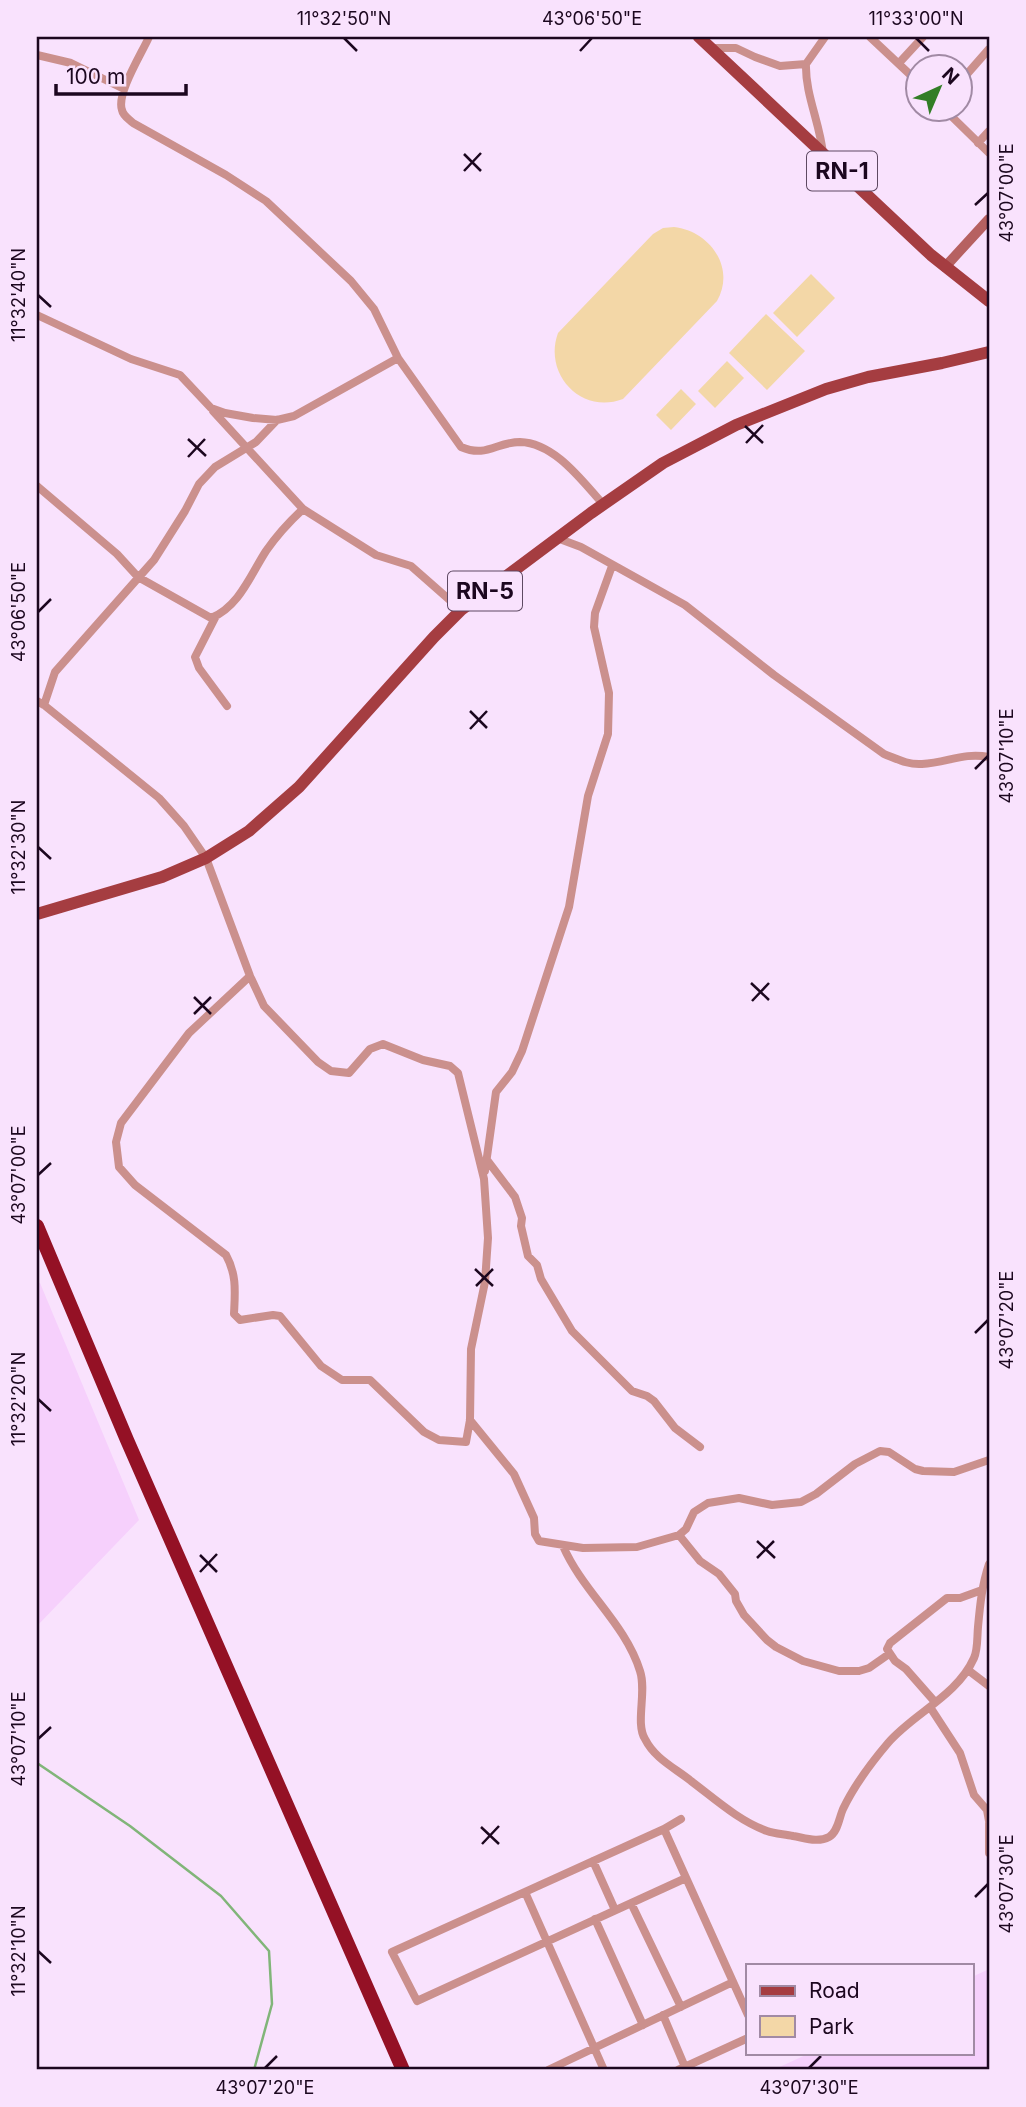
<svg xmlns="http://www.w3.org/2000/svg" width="1026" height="2107" font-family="Inter,sans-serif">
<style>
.built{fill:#f6d0fc}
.green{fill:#f3d7a7}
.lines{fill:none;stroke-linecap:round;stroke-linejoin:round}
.stream{stroke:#81b579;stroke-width:2.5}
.street{stroke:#cb908d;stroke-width:8}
.secondary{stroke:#b66161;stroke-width:10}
.primary{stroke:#a53d41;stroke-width:12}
.highway{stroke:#941125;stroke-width:14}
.ticks{fill:none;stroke:#1c071f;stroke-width:2.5}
.labels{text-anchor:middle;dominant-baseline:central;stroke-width:6;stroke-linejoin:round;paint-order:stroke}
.shield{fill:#f9e2fd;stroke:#5e4962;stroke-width:2}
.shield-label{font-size:23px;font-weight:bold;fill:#1c071f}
.neatline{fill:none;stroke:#1c071f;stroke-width:2.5}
.ticks-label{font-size:18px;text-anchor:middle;fill:#1c071f}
</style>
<rect width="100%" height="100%" fill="#f9e2fd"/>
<path class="built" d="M37 1282 40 1283 139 1520 37 1626Z
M989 1969V2070H773L810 2053H972V1977Z"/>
<path class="green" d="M674 227C710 231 736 268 717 301L623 399C581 415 543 374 558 333L653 234 663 228Z
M811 274 835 298 797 337 773 313Z
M766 314 805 351 767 390 729 353Z
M727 361 744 378 715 408 698 391Z
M681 389 696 404 671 430 656 415Z"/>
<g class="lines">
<path class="stream" d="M37 1763 130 1826 221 1896 269 1951 272 2004 254 2070"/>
<path class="street" d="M149 37C142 53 116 94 122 110 123 116 129 119 133 123L226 175 266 201 351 281 374 309 398 358 461 447C487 458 496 442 520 442 555 443 582 481 603 504
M870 37 918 82
M711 48H736L755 57 780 66 806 64
M37 55 71 63 124 89
M899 63 923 37
M960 82 989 49
M943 108 989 153
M978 143 989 131
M823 154C820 123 805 94 806 64L825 37
M37 315 131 359 180 375 211 408 225 413 253 418 277 420 294 416 398 358
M213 411 303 509 376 555 411 566 461 610
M37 486 117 554 138 577 211 618C239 607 251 574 266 551 277 535 289 522 303 509
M557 538 581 547 685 605 774 675 884 754C897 759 908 765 922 764 947 763 963 752 989 757
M216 616 195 657 199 668 227 706
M37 701 44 705 159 798 184 826 206 858 250 976 264 1006 318 1062 331 1071 349 1073 370 1049 383 1044 423 1060 450 1066 458 1073 484 1179 488 1238 485 1282 471 1349 470 1420 466 1442 439 1440 424 1432 370 1380H342L321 1366 280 1316 273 1315 240 1320 234 1314C235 1292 237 1275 226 1255L135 1185 119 1167 116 1142 121 1123 189 1033 250 976
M44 705 55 672 154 560 185 511 199 484 215 467 256 442 277 420
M487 1160 515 1197 522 1218 521 1226 528 1256 537 1265 541 1279 572 1331 632 1391 647 1396 654 1401 675 1428 700 1447
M485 1171 496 1092 512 1072 522 1051 569 907 588 796 608 734 609 693 594 627 595 613 612 566
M470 1420 514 1474 534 1518 535 1534 539 1541 583 1548 637 1547 679 1535 686 1529 694 1512 708 1503 739 1498 772 1505 801 1502 816 1494 855 1464 880 1451 889 1452 915 1469 923 1471 954 1472 989 1460
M679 1535 700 1561 719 1574 735 1594 736 1601 744 1615 767 1640 776 1647 803 1661 839 1671H859L869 1668 889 1654
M563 1546C583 1592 625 1623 640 1671 647 1692 635 1723 645 1739 655 1759 675 1768 691 1781 715 1799 739 1821 767 1831 775 1834 785 1834 793 1836 805 1838 818 1843 829 1837 838 1832 839 1818 843 1809 854 1786 871 1763 888 1743 914 1713 957 1696 974 1658 978 1649 977 1637 978 1627 980 1605 982 1585 989 1564
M968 1670 989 1686
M935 1702 906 1669 895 1661 887 1649 890 1643 947 1598H960L982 1590
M930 1707 960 1753 974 1795 987 1810 989 1821
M681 1819 664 1829 392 1952 417 2001 686 1878
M989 1823V1853
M664 1829 748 2015
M593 1861 615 1910
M525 1892 604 2070
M631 1903 681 2007
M595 1919 643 2025
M663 2015 685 2067
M548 2070 733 1982
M678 2070 748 2038"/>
<path class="secondary" d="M945 267 989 219"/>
<path class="primary" d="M699 37 931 255 989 301
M37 914 162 877 206 858 249 831 299 787 434 637 461 610 591 513 663 463 736 425 826 389 868 377 942 363 989 352"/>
<path class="highway" d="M37 1226 127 1440 403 2070"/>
</g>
<path class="ticks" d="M344 38 357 51M916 38 929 51M580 51 592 38M464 154 481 171M464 171 481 153M975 205 988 193M38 295 51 307M745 426 763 443M188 439 206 456M746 443 763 425M188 457 205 439M38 612 51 599M470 711 487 728M470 729 487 711M975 769 988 756M38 847 51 859M751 983 769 1000M194 997 211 1014M752 1001 769 983M194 1014 211 997M38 1175 51 1163M475 1269 493 1286M476 1286 493 1269M975 1333 988 1320M38 1399 51 1411M757 1541 775 1558M200 1555 217 1572M757 1558 774 1541M200 1572 217 1554M38 1739 51 1727M481 1827 499 1844M482 1844 499 1826M975 1897 988 1884M38 1951 51 1963M265 2068 277 2056M809 2068 821 2056"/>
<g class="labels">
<g class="shield">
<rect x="807" y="151.5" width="70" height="39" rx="5"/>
<rect x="448" y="571.5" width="74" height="39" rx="5"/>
</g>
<g class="shield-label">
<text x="842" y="171">RN-1</text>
<text x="485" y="591">RN-5</text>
</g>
</g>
<rect width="1026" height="2107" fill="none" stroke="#f9e2fd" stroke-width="77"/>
<rect x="746" y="1964" width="228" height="91" fill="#f9e2fd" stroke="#a18aa4" stroke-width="2"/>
<rect x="760" y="1986" width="35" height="10" fill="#a53d41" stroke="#a18aa4" stroke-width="2"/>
<text x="809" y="1998" font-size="21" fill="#1c071f">Road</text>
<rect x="760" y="2016" width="35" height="21" fill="#f3d7a7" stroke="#a18aa4" stroke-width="2"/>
<text x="809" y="2034" font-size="21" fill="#1c071f">Park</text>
<g transform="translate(939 88) rotate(44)"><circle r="33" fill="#f9e2fd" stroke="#a18aa4" stroke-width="2"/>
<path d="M0-5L12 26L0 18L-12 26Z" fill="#327e26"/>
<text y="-10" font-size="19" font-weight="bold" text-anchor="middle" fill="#1c071f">N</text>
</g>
<path d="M56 84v10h130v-10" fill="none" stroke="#1c071f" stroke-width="3.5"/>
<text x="66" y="84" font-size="21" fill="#1c071f" stroke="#f9e2fd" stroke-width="5" paint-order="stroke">100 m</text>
<rect x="38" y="38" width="950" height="2030" class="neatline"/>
<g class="ticks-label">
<text x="344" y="25">11°32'50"N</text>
<text x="592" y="25">43°06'50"E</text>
<text x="916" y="25">11°33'00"N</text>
<text transform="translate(1007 193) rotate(-90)" y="6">43°07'00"E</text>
<text transform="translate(19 295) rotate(-90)" y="6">11°32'40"N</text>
<text transform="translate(19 612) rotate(-90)" y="6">43°06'50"E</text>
<text transform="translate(1007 756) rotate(-90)" y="6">43°07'10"E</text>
<text transform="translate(19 847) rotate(-90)" y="6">11°32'30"N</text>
<text transform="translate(19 1175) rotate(-90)" y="6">43°07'00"E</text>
<text transform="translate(1007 1320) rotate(-90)" y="6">43°07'20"E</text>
<text transform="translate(19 1399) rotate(-90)" y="6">11°32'20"N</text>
<text transform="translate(19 1739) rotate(-90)" y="6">43°07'10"E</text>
<text transform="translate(1007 1884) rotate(-90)" y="6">43°07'30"E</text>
<text transform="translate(19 1951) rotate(-90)" y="6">11°32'10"N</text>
<text x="265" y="2094">43°07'20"E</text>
<text x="809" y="2094">43°07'30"E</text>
</g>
</svg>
